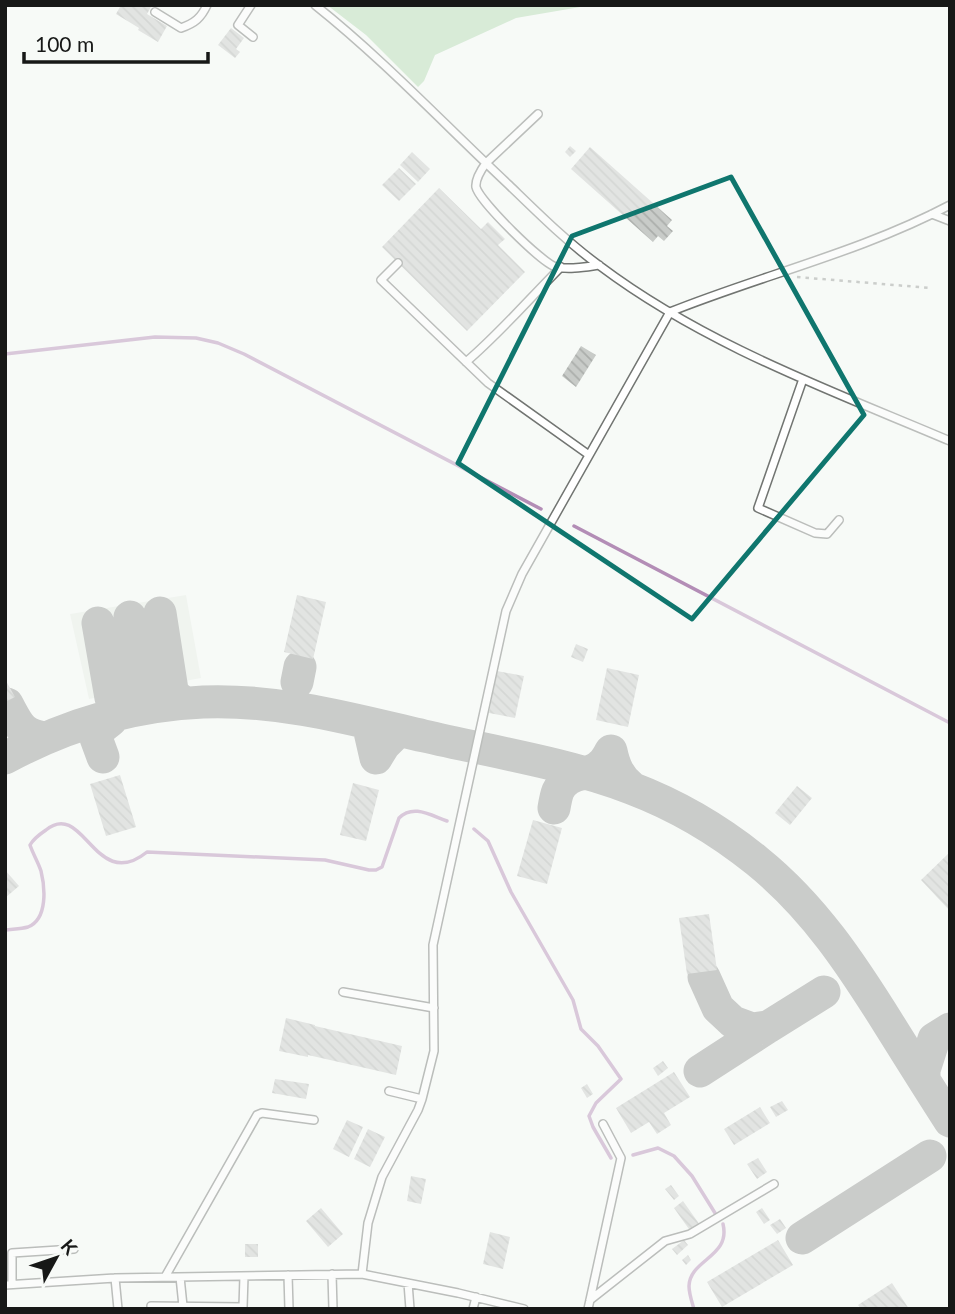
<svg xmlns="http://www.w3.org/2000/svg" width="955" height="1314" font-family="Lato,sans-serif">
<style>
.built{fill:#e6eee5}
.green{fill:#b1d9b0}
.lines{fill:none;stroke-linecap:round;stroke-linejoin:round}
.stream{stroke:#b38db6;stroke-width:3.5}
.taxiway{stroke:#929492;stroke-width:33}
.building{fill:url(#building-back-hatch)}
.service-casing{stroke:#727572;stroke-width:10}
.path{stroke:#969996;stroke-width:2.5;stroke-dasharray:3.5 5;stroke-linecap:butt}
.service{stroke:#fff;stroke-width:7}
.marked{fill:none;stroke:#0f766e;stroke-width:5;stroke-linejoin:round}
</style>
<defs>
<pattern id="building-back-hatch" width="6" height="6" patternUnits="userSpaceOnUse" patternTransform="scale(1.75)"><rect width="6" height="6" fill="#c8cbc8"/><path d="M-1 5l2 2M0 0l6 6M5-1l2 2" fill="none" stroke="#abaeab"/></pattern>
</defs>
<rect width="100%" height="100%" fill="#f7faf7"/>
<path class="built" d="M186 595 201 678 89 699 70 614Z"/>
<path class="green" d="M327 5H592L516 18 435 55 424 81 418 87 366 35Z"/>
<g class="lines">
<path class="stream" d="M5 354 155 337 196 338 218 343 244 354 541 509
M574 526 950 723
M474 829 488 841 511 892 573 1000 581 1029 598 1046 621 1079 596 1103 589 1116 593 1127 611 1158
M5 930C12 929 21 929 28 927 48 919 45 887 41 871 38 862 33 854 30 845 34 838 40 834 46 830 84 799 95 894 147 852L325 860 369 870H376L382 867 399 818C413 804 430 815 447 821
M633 1155 658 1148 674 1156 692 1176 715 1213
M694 1309C692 1302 689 1294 689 1286 690 1259 731 1257 723 1224"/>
<path class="taxiway" d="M160 613 172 690 175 696 185 703
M130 617 142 696 148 706 152 707
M98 623 111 698
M297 682 300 667
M7 704C18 724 21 735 45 738
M368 723 376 758 384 745 399 730
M103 757 96 738V732L111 720 112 715
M5 758C66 725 134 705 203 702 279 699 352 719 424 736 493 752 565 763 631 788 676 805 720 831 757 861 814 907 852 965 890 1026 910 1058 930 1090 950 1121
M554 808C555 802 556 796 558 791 568 770 589 777 601 765 606 761 608 756 611 751 614 766 619 777 631 787
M704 977 718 1008 733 1022 752 1029 768 1027 824 992
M700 1071 768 1027
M924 1080V1070L934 1039 950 1029
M802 1238 930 1156"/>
</g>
<path class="building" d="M121 5H152L147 14 167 26 158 42 138 30 139 28 116 14Z
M231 28 244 38 236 49 240 52 235 58 218 45Z
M570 146 576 151 570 157 565 152Z
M590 147 672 220 667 226 673 231 664 241 658 236 653 242 571 169Z
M412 152 430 169 418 182 400 165Z
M399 168 416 184 399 201 382 185Z
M439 188 481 229 488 222 505 239 498 245 525 272 467 331 382 247Z
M581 346 596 355 576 387 562 376Z
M297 595 326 602 313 659 284 652Z
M576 644 588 649 583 662 571 657Z
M607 668 639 675 628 727 596 720Z
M497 671 524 676 515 718 489 713Z
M5 679 15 697 5 702Z
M120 775 136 827 106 836 90 784Z
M353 783 379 790 366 841 340 835Z
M797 786 812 798 790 825 775 813Z
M533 820 562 828 547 884 517 876Z
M949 853 950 854V911L921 880Z
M5 870 19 886 5 898Z
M709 914 717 970 687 974 679 918Z
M286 1018 315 1025V1026L402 1046 396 1075 308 1055V1057L279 1051Z
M663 1061 668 1068 658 1076 653 1068Z
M674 1072 690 1097 664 1113 671 1125 657 1134 649 1122 631 1133 616 1108Z
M275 1079 309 1084 306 1099 272 1093Z
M587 1084 593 1094 587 1098 581 1088Z
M782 1101 788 1110 776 1117 770 1107Z
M760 1107 770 1123 734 1145 724 1129Z
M347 1120 363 1127 349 1157 333 1149Z
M368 1129 385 1137 370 1167 354 1159Z
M758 1158 767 1172 757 1179 747 1164Z
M411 1176 426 1179 421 1204 407 1201Z
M671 1185 679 1196 674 1200 665 1189Z
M683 1201 700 1225 691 1232 674 1208Z
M321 1208 343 1234 328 1247 306 1221Z
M762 1208 770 1220 764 1224 756 1212Z
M780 1219 786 1228 777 1234 770 1225Z
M490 1232 510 1237 503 1269 483 1264Z
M684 1240 688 1245 677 1255 672 1249Z
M778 1240 793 1265 722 1307 707 1282Z
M245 1244H258V1257H245Z
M688 1255 691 1260 686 1265 682 1260Z
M892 1283 909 1309H861L858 1305Z"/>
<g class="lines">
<defs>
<path id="service" d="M251 5 238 25 253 37
M315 5C384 60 445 125 509 185 538 213 568 243 600 266 705 345 830 390 950 441
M155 12 181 28C195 23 201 18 207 5
M538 114 486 163C481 170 475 179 476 187 479 201 543 264 556 267 569 270 585 267 599 265
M932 214 950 221
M398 263 381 280 488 383 589 455
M466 362C500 333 529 299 561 267
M803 379 758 508 815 533 827 534 839 520
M343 992 434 1008
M389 1091 422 1099
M332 1274 333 1309
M362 1274 368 1223 382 1177 418 1110 422 1099 434 1051 433 945 506 611 522 574 670 312C762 275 861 252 950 205
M288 1275 289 1309
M165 1277 257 1115 262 1113 314 1120
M180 1277 183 1306
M115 1278 118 1309
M408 1283 410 1309
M12 1284V1253L74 1249
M5 1285 115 1278 362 1274 458 1293 524 1309
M590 1300 665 1241 690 1234 774 1184
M151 1306 243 1307 244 1276
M473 1309 476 1297
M588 1309 621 1158 603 1124"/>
</defs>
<use href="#service" class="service-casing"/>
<path class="path" d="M797 277 931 288"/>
<use href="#service" class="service"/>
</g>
<path d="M0 0H955V1314H0ZM731 177 864 415 692 619 458 463 572 236Z" fill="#f7faf7" fill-opacity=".55" fill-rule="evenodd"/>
<path class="marked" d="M731 177 864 415 692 619 458 463 572 236Z"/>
<rect width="955" height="1314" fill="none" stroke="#171817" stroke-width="14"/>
<g transform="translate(56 1258) rotate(50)" stroke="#f7faf7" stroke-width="5" paint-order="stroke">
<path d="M0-5L12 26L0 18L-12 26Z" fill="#171817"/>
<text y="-10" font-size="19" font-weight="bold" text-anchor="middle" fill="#171817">K</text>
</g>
<path d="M24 52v10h184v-10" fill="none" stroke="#171817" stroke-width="3.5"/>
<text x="35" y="52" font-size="21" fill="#171817" stroke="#f7faf7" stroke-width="5" paint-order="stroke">100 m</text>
</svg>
